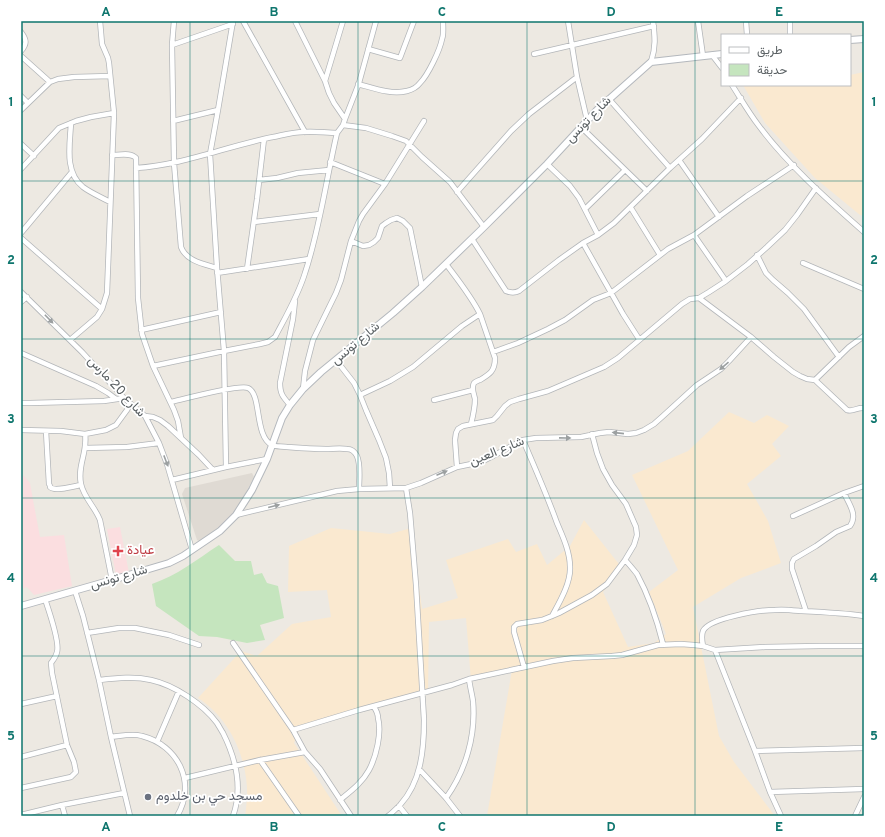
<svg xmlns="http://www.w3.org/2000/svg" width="885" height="837" font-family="Overpass,Vazirmatn,sans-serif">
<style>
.education{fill:#dfdad3}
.medical{fill:#fbdee0}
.green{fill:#c5e5be}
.sand{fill:#fae9d0}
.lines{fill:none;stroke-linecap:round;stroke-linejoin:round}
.street-casing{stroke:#b3b6b9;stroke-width:6}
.secondary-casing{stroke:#b4b8bd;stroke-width:8}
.street{stroke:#fff;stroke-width:4.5}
.secondary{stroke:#fff;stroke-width:6}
.oneway{fill:#9ca0a1}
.grid{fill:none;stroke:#0f766e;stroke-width:1;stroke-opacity:0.55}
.health-dot{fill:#e0444e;stroke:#fff;stroke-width:1.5}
.worship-dot{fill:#6b7280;stroke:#fff;stroke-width:1.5}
.labels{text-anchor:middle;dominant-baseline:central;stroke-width:3.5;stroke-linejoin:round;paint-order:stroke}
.street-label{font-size:13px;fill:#5a6063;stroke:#fff}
.health-label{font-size:13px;fill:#be3a42;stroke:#fff;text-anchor:start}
.worship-label{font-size:13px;fill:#5b616d;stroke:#fff;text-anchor:start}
.neatline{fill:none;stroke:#0f766e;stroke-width:1.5}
.grid-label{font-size:13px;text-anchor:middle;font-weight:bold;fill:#0f766e}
</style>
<rect width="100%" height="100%" fill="#ede9e2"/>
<path class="education" d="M252 473 254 477 237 509 225 523 214 532 201 542 197 540 182 494 185 488Z"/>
<path class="medical" d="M21 473 30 483 33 500 40 537 64 535 72 586 34 595 27 587 21 589Z
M120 527 129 573 116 575 107 529Z"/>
<path class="green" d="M219 545 235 561H251L254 575 262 573 267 583 278 586 284 618 260 625 265 640 247 643 217 637 199 636 156 606 152 584C178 575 196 560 219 545Z"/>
<path class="sand" d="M864 72V216L860 215 815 178 765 123 743 85H850V75Z
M729 412 754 423 767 415 789 426 772 444 781 456 747 484 768 521 781 563 741 578 693 607 719 736 734 762 775 816H487L512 670 471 681 466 618 429 622 428 692 300 726 294 743 342 816H245C246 811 246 806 247 800 249 761 231 719 198 698L241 651 257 656 292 624 331 617 327 590 288 592 289 546 331 528 390 534 411 528 422 609 458 598 446 560 508 539 516 552 537 544 547 565 570 546 584 520 622 568 603 592 628 647 654 643 666 634 649 592 678 570 632 475 688 451Z"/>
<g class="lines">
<defs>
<path id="street" d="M243 21 305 132
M568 21 577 77 587 120
M698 21 703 56
M746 21 747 35
M790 21V35
M21 32C27 40 27 44 21 51
M172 45 174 21
M368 49 400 58 414 21
M534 54 654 26
M712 55 722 68
M21 56 50 82
M651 62C656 47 655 37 653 21
M325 81 343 21
M358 84C373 88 391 95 407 91 411 90 417 87 420 83 428 75 440 50 442 39 444 34 443 27 443 21
M732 85C741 99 749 113 759 126 788 165 828 200 864 232
M21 96 28 103
M609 99 670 168
M21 110 50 82 58 79 74 77 110 76
M345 119 359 83 376 21
M173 121 218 110
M71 123C70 144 64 172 83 187 91 193 101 197 110 202
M343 125 366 128 392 136 406 141 422 157 450 182 484 227
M581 127 647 191
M21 144 34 156
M112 155C120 155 131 152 136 158L138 298 142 334 153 366 174 410 178 421 181 438
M679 160 719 217
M330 162 385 184
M547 164 570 186 579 198 598 235
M136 168C183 165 227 146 273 137 283 135 293 132 304 132 315 131 326 133 337 133
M21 169 59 128 76 121 91 117 114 113
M259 180 277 178 298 173 329 170
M457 192 511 131 529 114 577 77
M631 208 660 255
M585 209 625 170
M254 222 320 214
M21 233 72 172
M694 235 726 281
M21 238 102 309
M472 239 506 291C511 293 515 293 519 291L559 260 583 243 598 235 614 223 670 168 702 139 741 98
M351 241 363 246 369 245 374 242 378 238 382 226 386 223 391 220 397 218 403 221 410 228 422 287
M583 243 623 314 639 339
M757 255 766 273 773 280 788 293 804 309 839 357
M803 263 864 289
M446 264C458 280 471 296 480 314L495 358C495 371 490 374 480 380 479 380 475 382 474 383 471 388 474 394 475 399 475 407 473 416 471 424
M217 268C204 264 186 261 181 247L174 163 172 45 233 24
M247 269 257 199 264 139
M217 273 309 259
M21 292 82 352 124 398 145 416 159 443 167 464 192 550
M699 298 751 337 774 357 793 372 800 376 807 379 815 380 847 410C854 412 857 407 864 408
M21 302 27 297
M141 330 221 312
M70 340 97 317 102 309 107 293 114 113 109 63 108 58 102 44 100 21
M493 352 518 343 548 329 565 320 593 300 611 293 668 249 694 235 747 196 794 165
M21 353 96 386 108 393 116 399
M336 360 354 383 360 395 366 410 379 440 386 458 389 473 390 488
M153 366 224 351 260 344 268 342 275 337C286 316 298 296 305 273 320 228 326 180 337 133L343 125 345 119 334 103 329 93 325 81 295 21
M815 380 849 347 864 336
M303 389 305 371 313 340 336 293 341 280 351 241 359 221 363 214 385 184 424 121
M360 395 390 381 413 367 462 326 480 314
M434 400 473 390
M171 402C184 399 239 384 248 388 262 394 254 436 272 445 275 447 282 446 287 447 300 448 313 449 326 449 333 449 340 448 347 449 351 449 355 452 357 456 361 465 359 479 359 489
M21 403H30L104 401 124 398
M290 405C283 397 280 394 280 383L293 319 295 301
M145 416 153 417 160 420 168 426 199 455 213 470
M21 430 61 431 85 434 106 430 116 425 127 410 130 403
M46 431 49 484C50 485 50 486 50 487 54 492 75 486 81 485
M85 434C88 452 77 465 81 484 84 498 95 507 100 520L112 580
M523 440C535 468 547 495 557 523 563 537 570 552 570 567 571 583 559 603 552 616
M85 448 127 447 159 443
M226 467 267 459
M457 467 455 440 456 433 458 429 463 426 493 420 497 416 505 406 510 402 519 399 548 391 604 367 618 358 682 304 690 299 699 298 709 292 726 281 748 264 767 247 785 230 797 215 816 188
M172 480 226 467 224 351 217 268 210 154 218 110 233 21
M236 515 337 491 359 489 406 488 421 483 457 467 481 462 491 457 523 440 536 438 581 437 600 433 609 432 628 434 636 433 644 430 654 424 663 416 697 385 721 369 729 361 751 337
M793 516 844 493 864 486
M625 560C629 564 633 569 637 574 649 596 657 620 663 644
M75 591 83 616 99 680 111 737 130 816
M806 611 792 569V563L794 559 816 546 836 532 850 526C858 515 849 504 844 493
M87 633 119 628H135L169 635 199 645
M233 643 293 730 305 752 320 769 351 816
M703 646C702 641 701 636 703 631 709 618 760 610 775 610 783 609 791 610 800 611 821 612 843 613 864 616
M715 650 755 751 770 792 781 816
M524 667 514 632V627L517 624 542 620 552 616 559 613 592 595 607 584 625 560 634 545 637 535 636 527 626 504 612 485 603 469 597 453 592 434
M99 680C117 678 134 676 151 680 174 685 203 704 217 723 219 726 221 730 223 733 236 759 243 788 233 816
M21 704 57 696
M293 730 359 710 452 685 469 679 553 661 573 658 612 656 622 655 658 645 681 644 694 645 703 646 715 650 765 647 819 646H864
M111 737C121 736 132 733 142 736 178 745 197 783 177 816
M157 742 179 691
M755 751 864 748
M21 757 67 745
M260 760 299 816
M419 769 446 798 460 816
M185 778 260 760 305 752
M21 788 71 777 76 772 74 762 67 745 52 673 51 663C53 660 56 657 57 652 60 642 49 611 45 599
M770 792 864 789
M446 798C466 770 476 735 473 701 472 694 470 687 469 679
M340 800C351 791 362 783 369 770 376 757 382 733 378 718 378 714 376 710 374 707
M62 805 65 816
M399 806 407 816
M21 815 62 805 124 793
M388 816C392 813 396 809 400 805 421 782 424 750 424 720L416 585 410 513 406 488
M855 816 864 797"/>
<path id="secondary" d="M850 40 864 39
M21 606 112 580 169 563 183 556 220 531 236 515 252 490 267 459 282 418 290 405 303 389 321 372 393 313 422 287 484 227 547 164 597 110 651 62 722 54"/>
</defs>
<use href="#street" class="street-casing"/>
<use href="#secondary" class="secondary-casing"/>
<use href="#street" class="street"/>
<use href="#secondary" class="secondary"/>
</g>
<defs><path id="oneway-solid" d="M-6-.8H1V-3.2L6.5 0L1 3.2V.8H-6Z"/></defs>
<g class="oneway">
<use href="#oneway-solid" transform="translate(49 319) rotate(46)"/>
<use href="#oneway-solid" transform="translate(724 366) rotate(139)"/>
<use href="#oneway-solid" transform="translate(618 433) rotate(-174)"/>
<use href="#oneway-solid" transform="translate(565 438) rotate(1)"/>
<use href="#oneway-solid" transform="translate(166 461) rotate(69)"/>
<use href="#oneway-solid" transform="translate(442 473) rotate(-23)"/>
<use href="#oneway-solid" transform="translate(274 506) rotate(-14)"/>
</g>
<path class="grid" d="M190 21V816M358 21V816M527 21V816M695 21V816M21 181H864M21 339H864M21 498H864M21 656H864"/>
<path class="health-dot" d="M116 545h4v4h4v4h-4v4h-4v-4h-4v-4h4z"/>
<circle class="worship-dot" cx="148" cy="797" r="4"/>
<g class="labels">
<g class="street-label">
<text transform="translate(589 120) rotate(-46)">شارع تونس</text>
<text transform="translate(356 344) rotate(-40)">شارع تونس</text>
<text transform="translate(116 387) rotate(47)">شارع 20 مارس</text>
<text transform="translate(497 452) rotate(-22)">شارع العين</text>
<text transform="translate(119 578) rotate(-16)">شارع تونس</text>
</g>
<g class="health-label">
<text x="127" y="551">عيادة</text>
</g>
<g class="worship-label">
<text x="156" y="797">مسجد حي بن خلدوم</text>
</g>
</g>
<rect width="885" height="837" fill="none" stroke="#ffffff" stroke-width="44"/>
<rect x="721" y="34" width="130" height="52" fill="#ffffff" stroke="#bdbfc1"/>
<rect x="729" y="47" width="20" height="6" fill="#ffffff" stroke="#bdbfc1"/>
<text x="757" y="54" font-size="12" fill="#5a6063">طريق</text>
<rect x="729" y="64" width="20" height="12" fill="#c5e5be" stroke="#bdbfc1"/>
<text x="757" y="74" font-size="12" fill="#5a6063">حديقة</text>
<rect x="22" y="22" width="841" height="793" class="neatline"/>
<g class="grid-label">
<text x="106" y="16">A</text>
<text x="274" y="16">B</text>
<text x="442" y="16">C</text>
<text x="611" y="16">D</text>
<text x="779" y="16">E</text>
<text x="11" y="106">1</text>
<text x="874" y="106">1</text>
<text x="11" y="264">2</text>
<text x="874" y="264">2</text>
<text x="11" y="423">3</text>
<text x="874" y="423">3</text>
<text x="11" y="582">4</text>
<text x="874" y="582">4</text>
<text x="11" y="740">5</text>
<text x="874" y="740">5</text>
<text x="106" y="831">A</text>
<text x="274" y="831">B</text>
<text x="442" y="831">C</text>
<text x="611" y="831">D</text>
<text x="779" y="831">E</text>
</g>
</svg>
